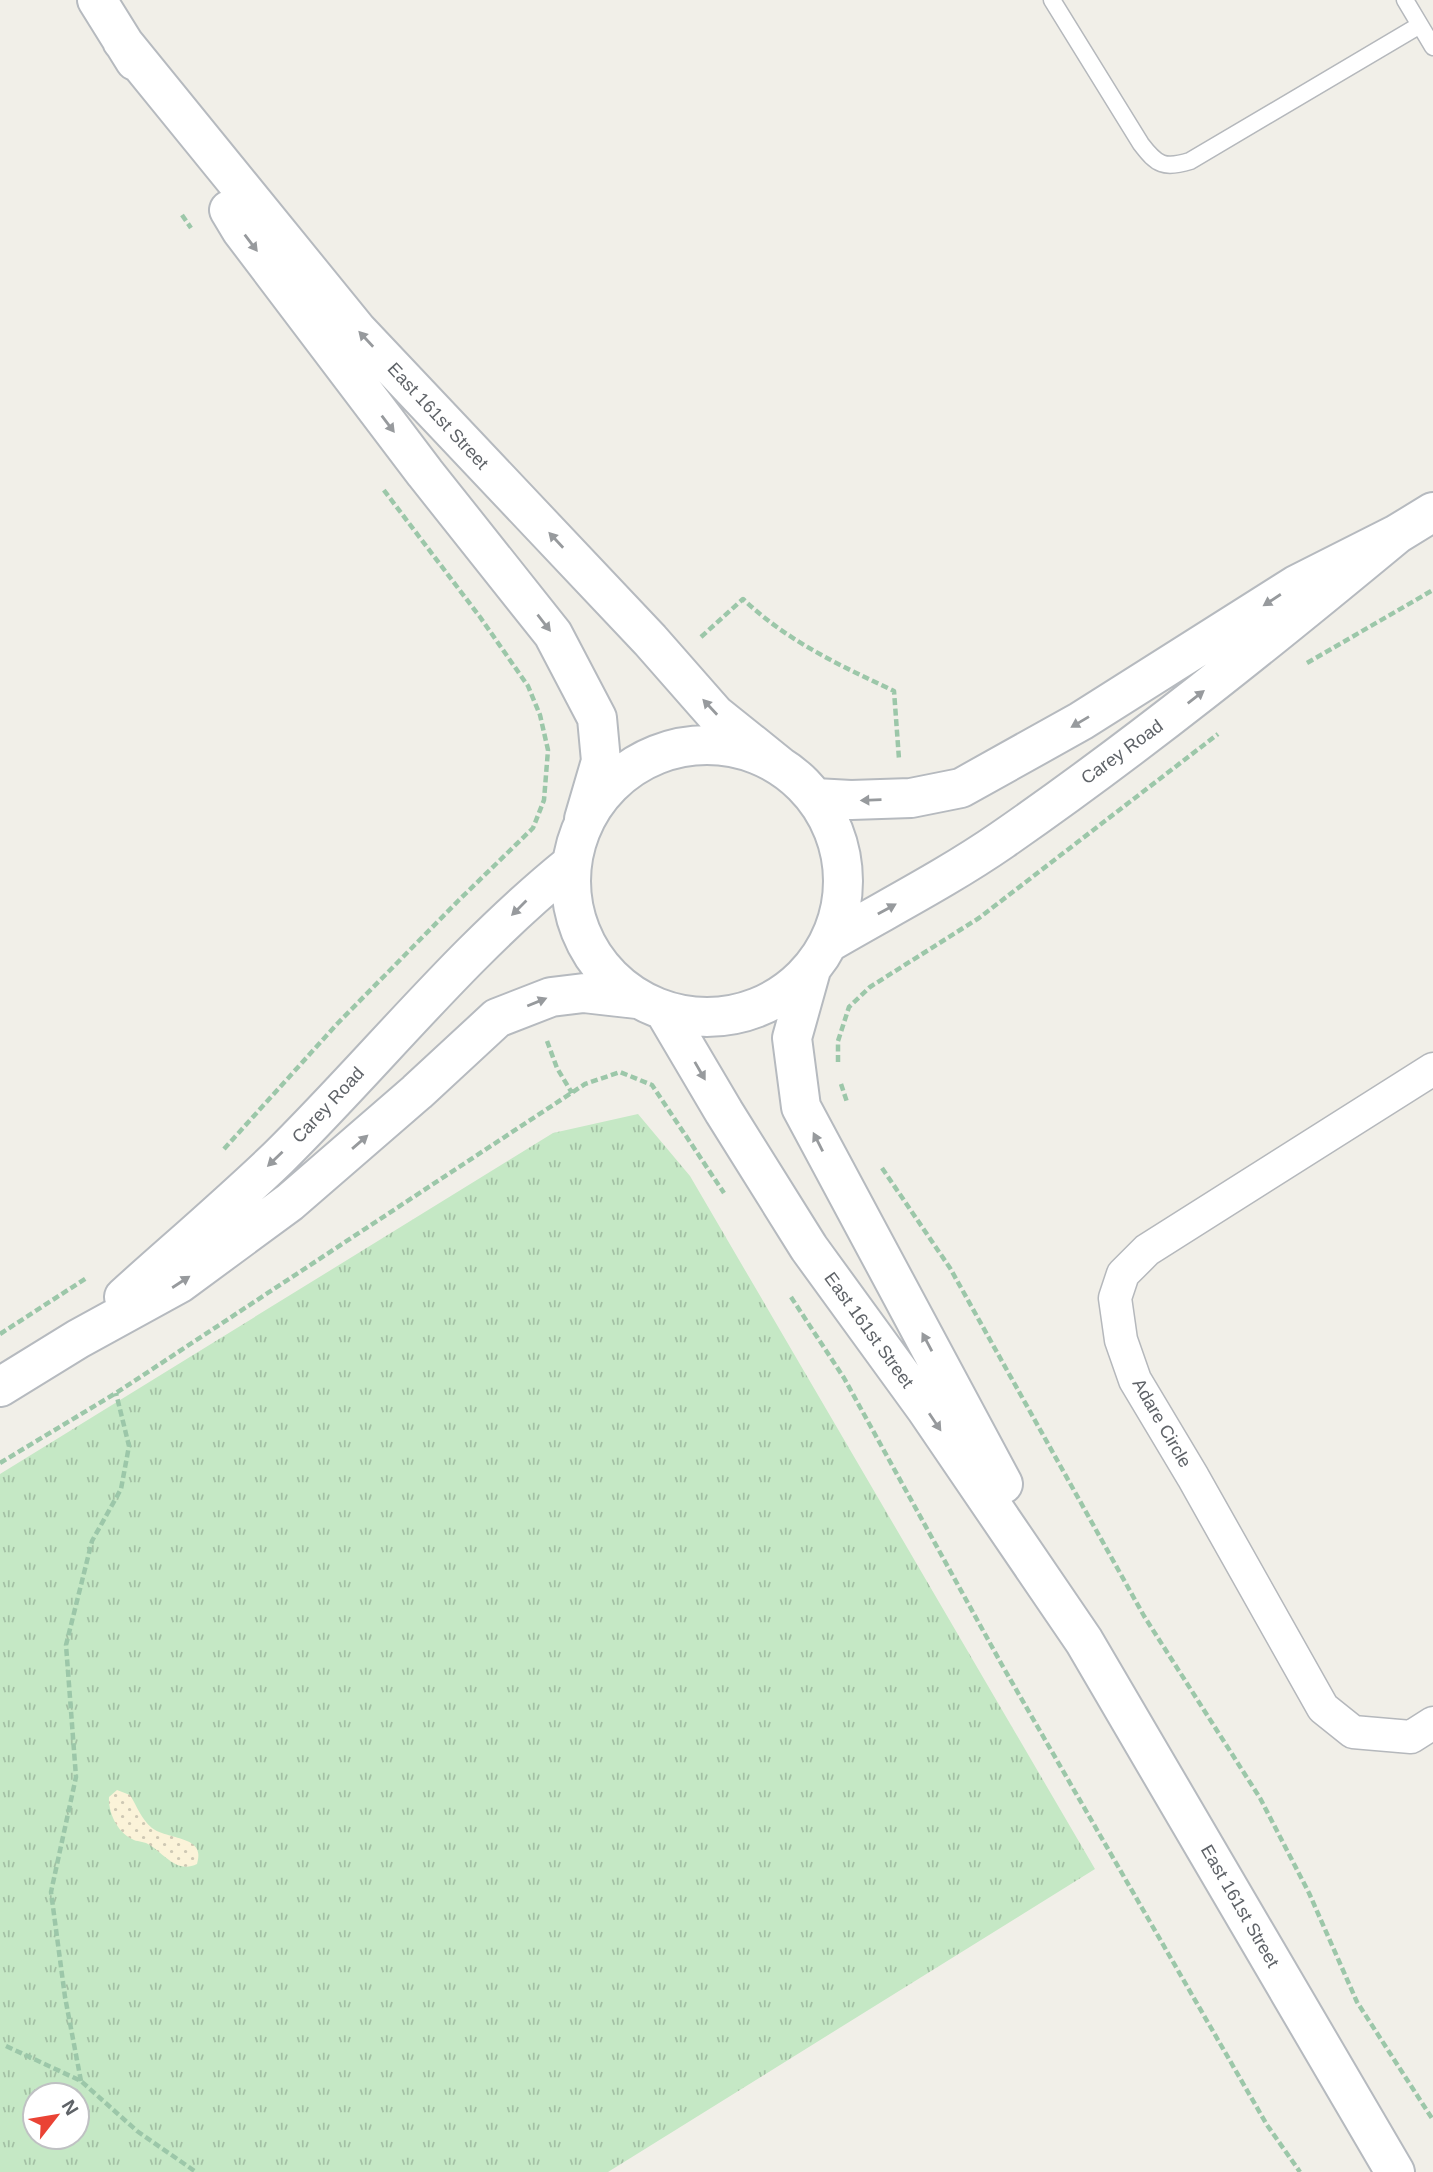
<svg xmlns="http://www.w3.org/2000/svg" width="1433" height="2172" font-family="Arial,sans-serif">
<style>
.grass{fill:url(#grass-tufts);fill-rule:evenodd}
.sand{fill:url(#sand-dots)}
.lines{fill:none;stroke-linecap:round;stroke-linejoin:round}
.lane-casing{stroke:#b5b8bc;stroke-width:19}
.street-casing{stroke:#b5b8bc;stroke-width:35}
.secondary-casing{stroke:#b6babf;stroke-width:42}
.path{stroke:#9cc7a9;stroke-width:4.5;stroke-dasharray:7 3.5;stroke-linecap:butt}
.lane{stroke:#fff;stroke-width:16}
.street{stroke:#fff;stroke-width:32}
.secondary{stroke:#fff;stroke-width:38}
.oneway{fill:#979a9d}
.labels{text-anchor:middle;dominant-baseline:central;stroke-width:6;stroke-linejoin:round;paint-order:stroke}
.street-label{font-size:18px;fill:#5f6368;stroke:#fff}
</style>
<defs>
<pattern id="grass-tufts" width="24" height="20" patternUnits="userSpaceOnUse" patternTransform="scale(1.75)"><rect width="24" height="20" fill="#c5e8c5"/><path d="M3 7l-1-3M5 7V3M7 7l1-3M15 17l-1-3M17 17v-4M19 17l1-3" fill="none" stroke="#a3c0a4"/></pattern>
<pattern id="sand-dots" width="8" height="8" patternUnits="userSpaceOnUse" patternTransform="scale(1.75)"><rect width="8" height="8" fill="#fbf3d9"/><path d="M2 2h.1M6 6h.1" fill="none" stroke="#cec8b4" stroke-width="1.8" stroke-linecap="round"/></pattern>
</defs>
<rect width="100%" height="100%" fill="#f1efe8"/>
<path class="grass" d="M638 1114 690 1176 1095 1869 608 2172H0V1474L553 1133ZM35 2095H77V2137H35Z"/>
<path class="sand" d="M117 1790 130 1795C137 1806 141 1819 152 1828 167 1840 207 1835 197 1864 176 1874 164 1853 148 1844 143 1841 137 1842 132 1839 117 1832 108 1812 109 1797Z"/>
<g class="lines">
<defs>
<path id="lane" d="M1052 0 1141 144C1157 165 1164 169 1190 161L1420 25
M1405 0 1433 47"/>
<path id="street" d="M1433 1069 1147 1250 1123 1274 1115 1298 1121 1340 1135 1380 1193 1477 1323 1708 1353 1732 1411 1737 1433 1723"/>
<path id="secondary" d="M97 0 135 61
M122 41 357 330 650 640 715 714 781 767
M229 210 241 230 425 473 553 634 597 718 601 761 584 819
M571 881a136 136 0 1 1 272 0a136 136 0 1 1-272 0Z
M815 798 851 800 911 798 961 788 1081 721 1296 585 1397 534 1433 512
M828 943C886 909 947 878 1002 840 1139 745 1269 640 1397 534
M811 970 792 1038 801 1107 1003 1484
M665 1012 724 1112 809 1248 926 1409 1084 1641 1395 2172
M124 1297C175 1251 228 1206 278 1158 376 1061 463 951 571 864
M0 1387 78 1339 180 1283 290 1202 417 1092 497 1018 551 997 584 993 637 999"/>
</defs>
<use href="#lane" class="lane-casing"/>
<use href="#street" class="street-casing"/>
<use href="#secondary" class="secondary-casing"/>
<path class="path" d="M182 215 191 228
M701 637 743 599C787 641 839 665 894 691L899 759
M1307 663 1433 590
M547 1041 557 1068 572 1093
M838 1062V1041L849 1007 870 987 979 918 1218 734
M841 1084 847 1102
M224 1149 337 1024 459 900 533 828 544 800 548 750 540 715 528 686 480 617 383 489
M882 1168 950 1268 1144 1616 1260 1798 1309 1893 1357 2002 1433 2120
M791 1297 844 1378 1002 1665 1267 2125 1300 2172
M0 1334 88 1277
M0 1463 116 1393 585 1084 620 1072 652 1085 724 1193
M6 2046 81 2081 137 2131 196 2172
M81 2081 65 1997 51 1892 76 1777 66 1645 92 1541 121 1489 129 1446 116 1393"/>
<use href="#lane" class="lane"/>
<use href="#street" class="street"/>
<use href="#secondary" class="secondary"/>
</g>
<defs><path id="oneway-solid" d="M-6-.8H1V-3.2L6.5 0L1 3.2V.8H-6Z" transform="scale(1.75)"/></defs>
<g class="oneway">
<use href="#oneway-solid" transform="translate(251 243) rotate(53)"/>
<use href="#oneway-solid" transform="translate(366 339) rotate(-133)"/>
<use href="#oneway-solid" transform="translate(388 424) rotate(53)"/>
<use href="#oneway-solid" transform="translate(556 540) rotate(-133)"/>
<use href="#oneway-solid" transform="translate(1272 600) rotate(147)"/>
<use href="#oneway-solid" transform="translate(544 623) rotate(52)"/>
<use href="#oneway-solid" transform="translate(1196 697) rotate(-38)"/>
<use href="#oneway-solid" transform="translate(710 707) rotate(-133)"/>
<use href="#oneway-solid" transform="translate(1080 722) rotate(149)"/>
<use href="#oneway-solid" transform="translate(871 800) rotate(178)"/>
<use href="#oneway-solid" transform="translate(519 908) rotate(135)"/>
<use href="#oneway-solid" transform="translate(887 909) rotate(-29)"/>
<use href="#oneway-solid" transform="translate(537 1002) rotate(-22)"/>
<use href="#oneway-solid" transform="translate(700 1071) rotate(60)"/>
<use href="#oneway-solid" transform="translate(360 1142) rotate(-41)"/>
<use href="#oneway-solid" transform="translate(818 1142) rotate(-117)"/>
<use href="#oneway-solid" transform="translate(275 1159) rotate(136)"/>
<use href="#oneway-solid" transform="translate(181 1282) rotate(-33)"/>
<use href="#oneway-solid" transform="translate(927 1342) rotate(-118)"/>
<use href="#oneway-solid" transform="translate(935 1422) rotate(56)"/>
</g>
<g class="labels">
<g class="street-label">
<text transform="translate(438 416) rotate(47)">East 161st Street</text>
<text transform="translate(1122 752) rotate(-36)">Carey Road</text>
<text transform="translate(328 1105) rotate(-47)">Carey Road</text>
<text transform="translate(869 1330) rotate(54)">East 161st Street</text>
<text transform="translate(1162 1423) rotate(60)">Adare Circle</text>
<text transform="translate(1240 1906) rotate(60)">East 161st Street</text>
</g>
</g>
<g transform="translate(56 2116) rotate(59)"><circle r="33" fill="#ffffff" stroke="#bfc1c3" stroke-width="2"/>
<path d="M0-5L12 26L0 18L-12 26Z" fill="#ea4335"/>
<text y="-10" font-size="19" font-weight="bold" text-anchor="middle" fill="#5f6368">N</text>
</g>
</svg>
